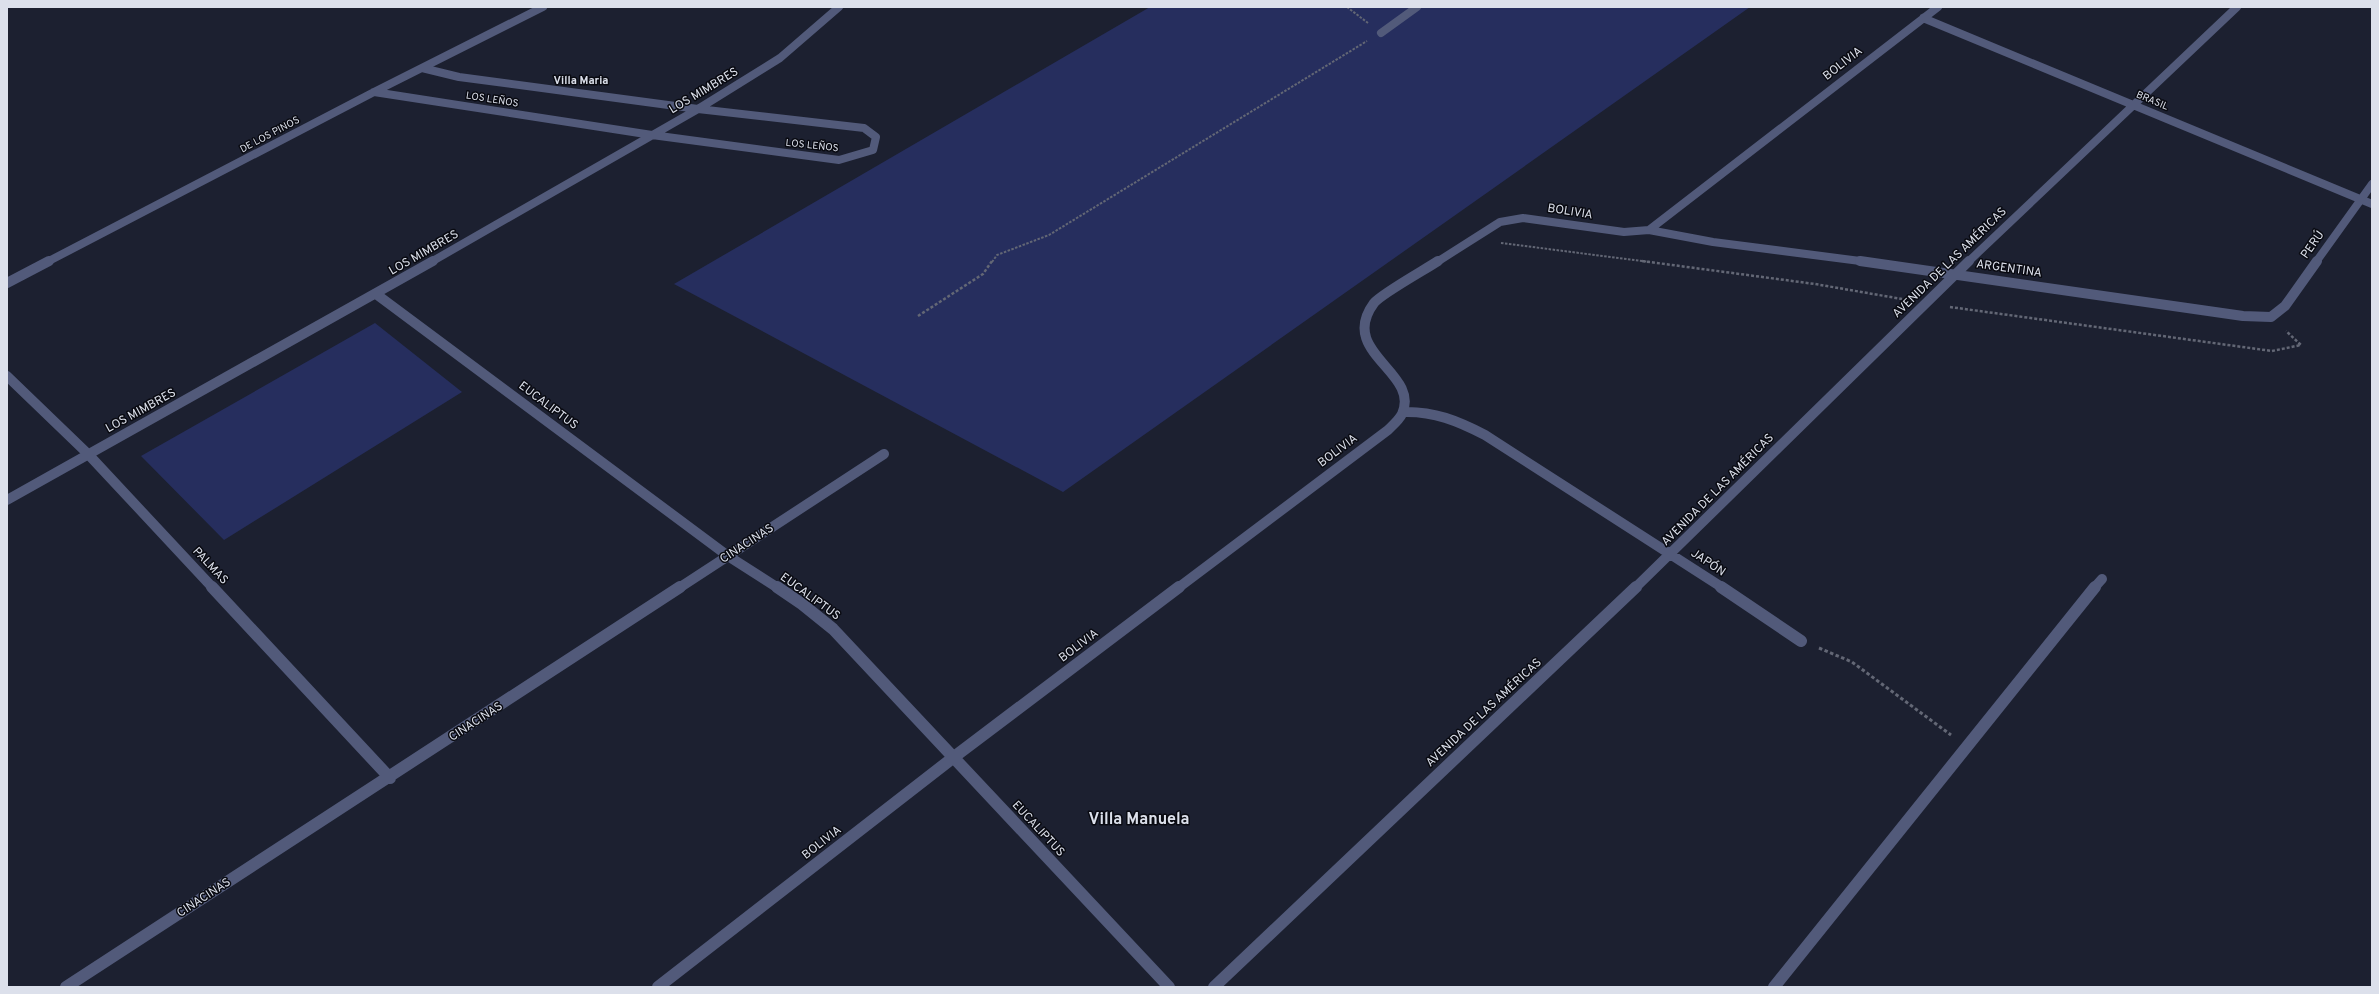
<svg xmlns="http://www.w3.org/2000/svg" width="2379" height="994" font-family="Overpass,sans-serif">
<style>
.green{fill:#262e5e}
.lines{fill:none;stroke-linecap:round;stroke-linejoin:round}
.path-far2{stroke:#636775;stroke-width:2;stroke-dasharray:2.5 1.5;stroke-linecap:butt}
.path-far1{stroke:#636775;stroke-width:2.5;stroke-dasharray:3 2;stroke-linecap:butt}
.path{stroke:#636775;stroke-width:3;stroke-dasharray:3.5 2.5;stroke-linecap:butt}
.service{stroke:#525a7a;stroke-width:8}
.minor-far2{stroke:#525a7a;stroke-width:8}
.minor-far1{stroke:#525a7a;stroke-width:10}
.minor{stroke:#525a7a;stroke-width:12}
.labels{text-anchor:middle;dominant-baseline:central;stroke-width:3;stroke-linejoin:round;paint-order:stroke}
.far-street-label{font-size:10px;fill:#dce0eb;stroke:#090a11}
.far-neighbourhood-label{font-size:11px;font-weight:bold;fill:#dce0eb;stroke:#090a11}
.street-label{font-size:12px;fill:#dce0eb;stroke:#090a11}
.near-neighbourhood-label{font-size:16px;font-weight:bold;fill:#dce0eb;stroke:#090a11}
</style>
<rect width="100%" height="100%" fill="#1c2030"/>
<path class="green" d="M1150 7H1750L1063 492 674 284Z
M375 323 462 392 224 540 141 456Z"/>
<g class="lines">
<path class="path-far2" d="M1347 7 1368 23
M1501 243 1650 262
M992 262 997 255 1049 235 1367 41"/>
<path class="path-far1" d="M1642 261 1815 284 1902 299
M1950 307 2272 351 2301 345 2286 331
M918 316 983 274 992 261"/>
<path class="path" d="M1819 648 1852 662 1951 735"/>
<path class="service" d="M1381 33 1417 7"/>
<path class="minor-far2" d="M1923 18 2372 204
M374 92 652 135 839 160 873 150 876 137 864 128 698 109 459 77 422 68
M1649 230 1713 242 1868 262
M47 262 374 92 543 7
M431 262 698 109 780 58 839 7
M1437 262 1500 222 1523 218 1624 232 1649 230 1938 7
M1968 262 2237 7
M2316 262 2372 184"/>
<path class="minor-far1" d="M1860 261 2243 316 2271 317 2285 306 2317 261
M7 283 49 261
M376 294 728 556 778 588
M7 376 88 454 213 588
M1403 412C1434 411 1458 421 1485 435L1723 588
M7 500 433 261
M679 588 884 454
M1178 588 1388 430C1393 425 1399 420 1402 414 1421 372 1337 353 1374 303 1381 294 1426 269 1438 261
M1635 588 1969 261
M2094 588 2102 579"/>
<path class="minor" d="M212 587 390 778
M777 587 802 604 833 629 1169 987
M1721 587 1801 641
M66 987 680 587
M658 987 954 757 1179 587
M1214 987 1636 587
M1774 987 2095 587"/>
</g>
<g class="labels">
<g class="far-street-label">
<text transform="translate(492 100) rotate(9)">LOS LEÑOS</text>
<text transform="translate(2152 101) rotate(23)">BRASIL</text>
<text transform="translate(270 135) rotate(-28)">DE LOS PINOS</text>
<text transform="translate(812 146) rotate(6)">LOS LEÑOS</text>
</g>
<g class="far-neighbourhood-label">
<text x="581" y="81">Villa Maria</text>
</g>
<g class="street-label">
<text transform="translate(1843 64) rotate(-38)">BOLIVIA</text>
<text transform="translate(704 91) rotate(-31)">LOS MIMBRES</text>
<text transform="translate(1570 212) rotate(9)">BOLIVIA</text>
<text transform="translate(2313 245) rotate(-55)">PERÚ</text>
<text transform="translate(424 253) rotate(-30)">LOS MIMBRES</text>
<text transform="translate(1950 263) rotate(-44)">AVENIDA DE LAS AMÉRICAS</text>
<text transform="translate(2009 269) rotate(8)">ARGENTINA</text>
<text transform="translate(548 406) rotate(37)">EUCALIPTUS</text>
<text transform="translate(141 411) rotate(-29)">LOS MIMBRES</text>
<text transform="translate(1338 451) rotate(-37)">BOLIVIA</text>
<text transform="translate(1718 490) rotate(-45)">AVENIDA DE LAS AMÉRICAS</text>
<text transform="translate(747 544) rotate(-33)">CINACINAS</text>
<text transform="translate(1708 563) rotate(34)">JAPÓN</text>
<text transform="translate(210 566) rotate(47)">PALMAS</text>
<text transform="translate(810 597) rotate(36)">EUCALIPTUS</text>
<text transform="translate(1079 646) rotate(-37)">BOLIVIA</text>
<text transform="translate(1484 713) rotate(-43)">AVENIDA DE LAS AMÉRICAS</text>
<text transform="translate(476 722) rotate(-33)">CINACINAS</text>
<text transform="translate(1038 829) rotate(47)">EUCALIPTUS</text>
<text transform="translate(822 843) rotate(-38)">BOLIVIA</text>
<text transform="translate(204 898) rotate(-33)">CINACINAS</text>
</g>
<g class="near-neighbourhood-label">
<text x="1139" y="820">Villa Manuela</text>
</g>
</g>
<rect width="2379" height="994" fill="none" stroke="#dce0eb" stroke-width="16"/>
</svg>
